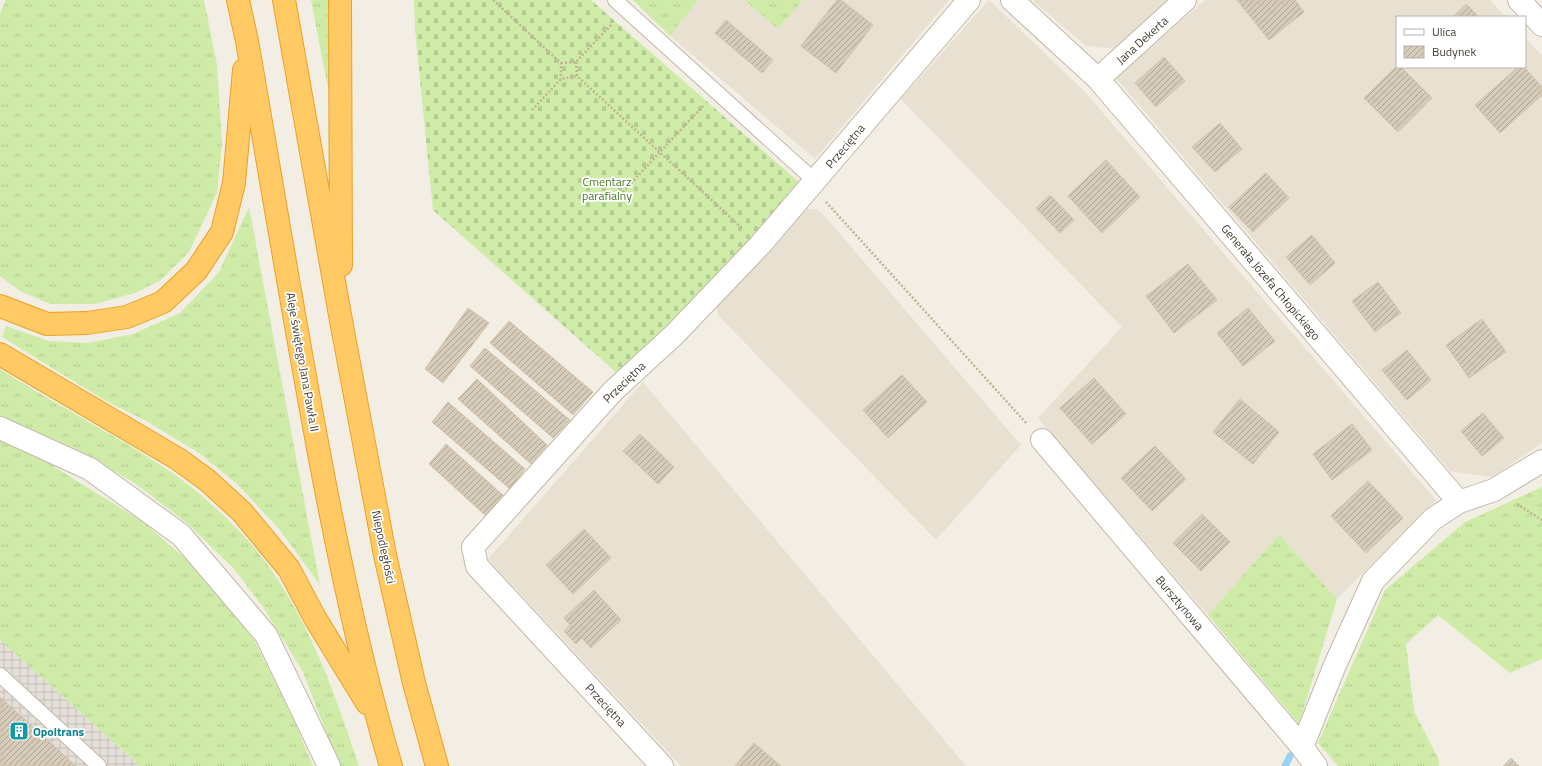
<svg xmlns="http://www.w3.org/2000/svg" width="1542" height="766" font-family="'Titillium Web',sans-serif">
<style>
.residential{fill:#e8e0d1}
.industrial{fill:url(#industrial-grid)}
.grass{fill:url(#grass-tufts)}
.cemetery{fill:url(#cemetery-stones)}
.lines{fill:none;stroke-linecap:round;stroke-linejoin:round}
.stream{stroke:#9ad2f6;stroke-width:7}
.building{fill:url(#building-hatch);stroke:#d1c2ab}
.lane-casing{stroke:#c2b9a8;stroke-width:16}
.street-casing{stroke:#c2b9a8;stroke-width:24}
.highway-casing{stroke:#eaa027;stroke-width:24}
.path{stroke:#c2b295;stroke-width:2.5;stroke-dasharray:2 2;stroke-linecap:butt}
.lane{stroke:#fff;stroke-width:14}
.street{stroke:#fff;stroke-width:22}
.highway{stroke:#ffc963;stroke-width:22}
.labels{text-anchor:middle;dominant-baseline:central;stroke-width:3.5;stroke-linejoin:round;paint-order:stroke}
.street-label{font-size:12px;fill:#463e33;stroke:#fff}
.park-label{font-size:12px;fill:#457c22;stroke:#fff}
.culture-label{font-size:12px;font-weight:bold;fill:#0d838f;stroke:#fff;text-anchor:start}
</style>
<defs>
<pattern id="industrial-grid" width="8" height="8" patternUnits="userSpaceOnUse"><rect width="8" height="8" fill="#e5dfd9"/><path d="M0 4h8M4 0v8" fill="none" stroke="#c6c0bb"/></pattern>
<pattern id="grass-tufts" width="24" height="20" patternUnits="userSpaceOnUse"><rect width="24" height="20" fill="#ceeca8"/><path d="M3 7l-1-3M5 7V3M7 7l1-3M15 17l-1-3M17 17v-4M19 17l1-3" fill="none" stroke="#b2cb91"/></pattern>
<pattern id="cemetery-stones" width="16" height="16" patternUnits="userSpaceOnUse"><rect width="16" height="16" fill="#ceeca8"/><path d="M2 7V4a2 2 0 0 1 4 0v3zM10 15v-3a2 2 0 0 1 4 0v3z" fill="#b2cb91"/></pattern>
<pattern id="building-hatch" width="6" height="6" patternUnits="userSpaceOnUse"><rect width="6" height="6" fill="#d6cab8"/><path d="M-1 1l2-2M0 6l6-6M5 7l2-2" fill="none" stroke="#afa596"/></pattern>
</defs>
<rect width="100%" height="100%" fill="#f3eee3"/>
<path class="residential" d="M698 0H744L778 29 803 0H949L815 159 670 36Z
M989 0 1084 91 1436 500 1337 599 1279 534 1208 615 1038 418 1122 327 901 99Z
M1032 0H1168L1116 49 1086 46Z
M1205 0H1490L1506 17H1397V67H1525V38L1542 56V443L1492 477 1450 471 1116 78Z
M807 209H816L823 214 1021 445 936 540 718 315 717 308 720 300 797 215Z
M643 382 966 766H681L488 559Z"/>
<path class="industrial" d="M0 640 140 766H0Z"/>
<path class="grass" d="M6 0H204L217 65 222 143 217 193 189 252 161 280 135 293 95 304H50L20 291 0 276V13Z
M311 0H328L330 99Z
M633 0H698L670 36Z
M744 0H803L778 29Z
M249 207 320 585 280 530 238 485 199 453 146 421 106 401 2 337 6 326 49 341 88 343 133 334 180 313 219 272Z
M0 369C56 405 116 435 171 472 189 484 206 499 222 514 234 526 247 538 257 551 307 613 334 691 359 766H339L303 672 263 607 235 570 188 524 136 484 76 449 0 416Z
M0 432 83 485 142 521 204 575 254 640 292 716 313 766H140L0 640Z
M1542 487V659L1510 673 1438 615 1406 644 1414 711 1438 758 1439 766H1338L1318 743 1385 590 1465 522Z
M1279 534 1337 599 1299 724 1208 615Z"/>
<path class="cemetery" d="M414 0H591L800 183 708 287 619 375 433 210 415 29Z"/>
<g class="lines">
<path class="stream" d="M1285 766 1290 756"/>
</g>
<path class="building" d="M837 0H841L873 25 836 73 801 46Z
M1237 0H1295L1304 12 1269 40Z
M1466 4 1479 17H1453Z
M726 20 773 60 762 73 715 33Z
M1164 57 1185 81 1156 107 1135 83Z
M1397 66V67H1401L1432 98 1398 132 1364 98Z
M1518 67H1524L1542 87V95L1500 133 1475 105Z
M1220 123 1242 149 1215 172 1192 147Z
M1106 160 1140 197 1102 233 1068 196Z
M1266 173 1289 198 1253 232 1229 207Z
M1050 195 1074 220 1060 233 1036 208Z
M1312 235 1335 263 1310 285 1286 257Z
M1188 264 1217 300 1174 333 1146 296Z
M1378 282 1401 313 1375 332 1352 301Z
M468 308 489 323 443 383 425 369Z
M1248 308 1275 341 1243 366 1217 333Z
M1482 319 1506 352 1469 378 1446 345Z
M509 321 593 392 573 415 490 343Z
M485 348 570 420 553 438 470 366Z
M1407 350 1431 380 1407 400 1382 370Z
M902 375 927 402 888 438 863 410Z
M1094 378 1126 414 1092 444 1060 408Z
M477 379 547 445 531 464 458 399Z
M1240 399 1279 432 1253 464 1213 432Z
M448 402 525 469 510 489 432 422Z
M1483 413 1504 438 1482 456 1461 431Z
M1352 424 1372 450 1332 480 1313 454Z
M640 434 674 467 658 484 623 451Z
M446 444 505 497 487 517 429 464Z
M1155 446 1186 479 1152 511 1121 478Z
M1368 481 1403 518 1366 553 1331 516Z
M1202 514 1230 542 1201 571 1173 543Z
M584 529 611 558 573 594 546 565Z
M594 590 621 620 591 648 582 638 576 644 564 631 570 625 564 618Z
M0 697 76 766H0Z
M754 743 781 766H735Z
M1511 758 1519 766H1503Z"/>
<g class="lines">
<defs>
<path id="lane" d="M615 0 815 181
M0 675 99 766"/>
<path id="street" d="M1012 0 1098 79 1459 502 1494 490 1542 461
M1519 0 1542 25
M1098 79 1185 0
M0 428 90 469 181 535 266 635 329 766
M1042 440 1302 747 1316 766
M1302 747 1335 665 1373 581 1433 519 1459 502
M662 766 477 566 473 547 613 391 674 335 760 245 969 0"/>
<path id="highway" d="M238 0 247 41C272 184 295 327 322 469 341 569 362 669 391 766
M284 0 342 326 385 555 414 683 437 766
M340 0 341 265
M0 306 47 324 87 323 127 317 163 302 196 271 222 232 234 183 244 70
M0 354 178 459 207 480 242 512 289 569 315 618 367 703"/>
</defs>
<use href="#lane" class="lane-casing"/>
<use href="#street" class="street-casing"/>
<use href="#highway" class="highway-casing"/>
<path class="path" d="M493 0 561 63V79
M576 62 577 76 743 229
M561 63 576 62 612 24
M532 110 561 79 577 76
M620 195 703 106
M826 202 1027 424
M1517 504 1542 520"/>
<use href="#lane" class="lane"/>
<use href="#street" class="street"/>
<use href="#highway" class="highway"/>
</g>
<defs>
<symbol id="building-square" viewBox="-11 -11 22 22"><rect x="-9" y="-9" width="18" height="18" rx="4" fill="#0f9aa8" stroke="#fff"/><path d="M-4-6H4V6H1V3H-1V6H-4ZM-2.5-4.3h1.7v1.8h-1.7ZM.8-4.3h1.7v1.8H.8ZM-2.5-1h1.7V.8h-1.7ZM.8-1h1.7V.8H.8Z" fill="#fff"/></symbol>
</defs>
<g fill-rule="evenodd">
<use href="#building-square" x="8" y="720" width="22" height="22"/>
</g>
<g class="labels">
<g class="street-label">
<text transform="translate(1142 40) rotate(-42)">Jana Dekerta</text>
<text transform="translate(845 146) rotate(-50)">Przeciętna</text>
<text transform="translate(1271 282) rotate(50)">Generała Józefa Chłopickiego</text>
<text transform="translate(303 362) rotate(80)">Aleje świętego Jana Pawła II</text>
<text transform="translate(624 382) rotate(-44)">Przeciętna</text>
<text transform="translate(384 547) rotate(78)">Niepodległości</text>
<text transform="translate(1180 603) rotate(50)">Bursztynowa</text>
<text transform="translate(606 705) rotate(47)">Przeciętna</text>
</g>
<g class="park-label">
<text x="607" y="181">Cmentarz<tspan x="607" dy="14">parafialny</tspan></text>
</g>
<g class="culture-label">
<text x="33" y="731">Opoltrans</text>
</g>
</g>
<rect x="1396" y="16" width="130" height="52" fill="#ffffff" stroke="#b5b2ad"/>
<rect x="1404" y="29" width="20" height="6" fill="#ffffff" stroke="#b5b2ad"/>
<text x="1432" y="36" font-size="12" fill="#463e33">Ulica</text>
<rect x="1404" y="46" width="20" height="12" fill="url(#building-hatch)" stroke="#b5b2ad"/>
<text x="1432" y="56" font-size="12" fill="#463e33">Budynek</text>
</svg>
